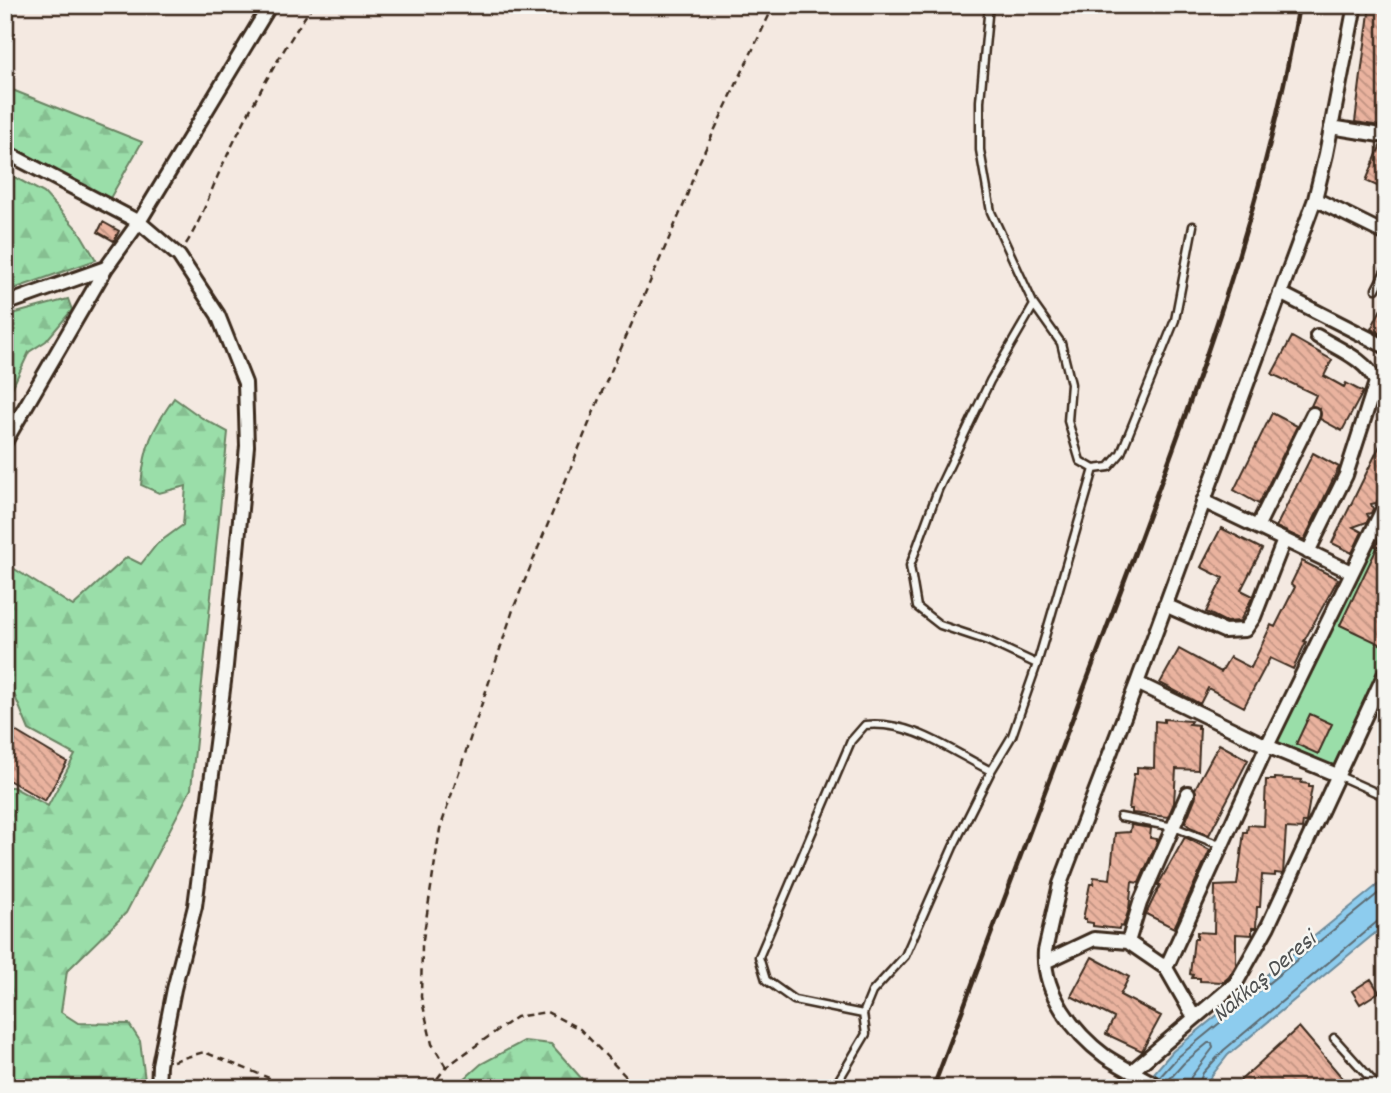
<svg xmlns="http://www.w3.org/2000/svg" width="1391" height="1093" font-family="Dekko,sans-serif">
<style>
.forest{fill:url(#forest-firs);stroke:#6a8464;stroke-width:2}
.pitch{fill:#9adea9;stroke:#6a8464;stroke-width:2}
.water{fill:#8dccee;stroke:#6c8b9b;stroke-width:2}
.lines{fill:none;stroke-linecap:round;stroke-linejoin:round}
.shore{stroke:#5c6b71;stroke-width:2}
.building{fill:url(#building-back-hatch);stroke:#3b2a1e;stroke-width:2}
.lane-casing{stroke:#3b2a1e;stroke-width:11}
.street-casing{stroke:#3b2a1e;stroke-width:18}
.path{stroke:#3b2a1e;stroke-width:2.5;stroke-dasharray:7 5;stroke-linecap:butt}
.lane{stroke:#f6f6f2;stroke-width:6}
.street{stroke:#f6f6f2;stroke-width:12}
.rail{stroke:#3b2a1e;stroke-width:4.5}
.labels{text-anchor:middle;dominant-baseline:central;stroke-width:5;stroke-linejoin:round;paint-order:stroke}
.water-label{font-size:24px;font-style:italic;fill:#505252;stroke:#f6f6f2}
</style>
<defs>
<pattern id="forest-firs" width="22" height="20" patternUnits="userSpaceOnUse" patternTransform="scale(1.75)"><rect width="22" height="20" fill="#9adea9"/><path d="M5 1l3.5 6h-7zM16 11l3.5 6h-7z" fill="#86bf91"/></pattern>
<pattern id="building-back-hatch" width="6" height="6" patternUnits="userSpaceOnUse" patternTransform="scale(1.75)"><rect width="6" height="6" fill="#eab39f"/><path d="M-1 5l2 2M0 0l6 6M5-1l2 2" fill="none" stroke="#bf9281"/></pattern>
</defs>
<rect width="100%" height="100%" fill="#f4e9e1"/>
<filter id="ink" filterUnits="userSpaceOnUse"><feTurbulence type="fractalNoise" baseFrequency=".0143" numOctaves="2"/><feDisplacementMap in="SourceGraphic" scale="14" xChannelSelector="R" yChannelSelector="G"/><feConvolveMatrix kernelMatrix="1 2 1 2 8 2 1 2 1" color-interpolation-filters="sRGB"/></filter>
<g filter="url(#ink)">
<path class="forest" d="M5 87 142 142 109 200 5 144Z
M5 172 44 193 79 231 96 260 5 292Z
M68 299 72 310 46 341 29 352 5 403C5 380 11 361 12 338L5 340V316Z
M174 398 202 418 228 432 191 789 126 913 67 971 61 1012 78 1023 129 1024 140 1041 146 1088H10L12 1024 8 982 5 979V787H13L48 806 75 755 29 730 14 694 5 690V563L73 606 127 557 141 564 157 544 183 525 186 486 159 493 141 485C145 444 151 432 174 398Z
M524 1041 551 1044 590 1088H454L481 1064Z"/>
<path class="pitch" d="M1371 534 1386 540V661L1331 771 1271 738Z"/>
<path class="water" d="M1386 878V924L1228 1055 1202 1088H1145L1154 1073 1173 1051Z"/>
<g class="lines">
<path class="shore" d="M1159 1078 1178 1057 1386 887
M1167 1082 1184 1063 1208 1043H1212L1213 1048 1191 1077 1188 1088
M1197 1088 1203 1073 1224 1050 1378 921 1386 919"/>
</g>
<path class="building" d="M1370 5H1386V127L1355 122Z
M1381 144 1386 145V190L1366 181Z
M103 222 119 231 114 241 98 232Z
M1386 299V337L1371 329Z
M1292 337 1332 360 1324 376 1344 387 1346 383 1363 392 1342 431 1320 419V409L1311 406 1316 395 1272 374Z
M1272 413 1297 426 1259 504 1234 490Z
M1386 433V486L1376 503 1371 504 1373 509 1371 513 1367 514 1369 518 1367 522 1353 527 1362 532 1352 553 1332 543Z
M1313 453 1339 467 1304 540 1276 527Z
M1221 528 1262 549 1241 590 1253 596 1240 621 1226 622 1206 612 1223 578 1201 567Z
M1386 529V647L1340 625 1378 546H1375Z
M1302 561 1338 579 1304 641 1306 642 1293 669 1270 658 1244 707 1208 688 1200 704 1160 683 1179 649 1221 672 1230 657 1251 668 1271 625 1275 627 1295 587 1291 584Z
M1310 714 1332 724 1318 754 1296 744Z
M1164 719 1191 721 1189 724 1198 725V728H1200L1198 770 1176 769 1174 803 1168 817 1132 813V809H1129L1134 774H1137V767L1154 768 1155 721 1164 722Z
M5 725 67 762 45 801 5 778Z
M1219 744 1248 760 1209 835 1190 827 1185 823 1196 796 1195 789 1200 779Z
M1275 778 1302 780 1301 783 1309 784V787H1312L1306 822H1303L1302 829 1286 828 1283 874 1275 873V876L1262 875 1260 907H1257L1256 928H1252V935L1236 934V965L1229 977 1223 982 1200 981V978H1192L1193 975 1190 974 1194 939H1197V932L1214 933 1215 886 1237 885 1244 832H1247L1248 825 1264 826 1266 780H1275Z
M1131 825 1151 828 1150 838 1157 839V842L1139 883 1132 882 1129 909 1123 927 1120 926 1119 929 1093 926V923L1086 922V919H1083L1090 884H1093L1094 877 1110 879 1115 833 1130 832Z
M1185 837 1210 850 1174 928 1146 914 1160 885H1158Z
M1092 957 1129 977 1120 995 1161 1016 1142 1051 1106 1034 1114 1018 1071 996Z
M1371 979 1379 992 1360 1004 1352 991Z
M1299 1027 1351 1088H1232Z"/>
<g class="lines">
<defs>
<path id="lane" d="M989 5 980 101V150L991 212 1034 305 1061 343 1071 384 1068 421 1080 461 1094 469 1109 467 1121 453 1175 320 1193 226
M1376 289 1386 269
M1034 305 990 381 938 490 910 566 917 607 940 625 988 641 1037 664
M1337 775 1386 797
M1120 817 1174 827 1222 846
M863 1014 794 1000 766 980 759 957 851 741 865 725C911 720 951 751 991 771
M1334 1038 1379 1088
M834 1088 866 1034 863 1014 872 992 905 956 953 847 991 771 1012 736 1037 664 1094 469"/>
<path id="street" d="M1331 127 1386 136
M5 152 139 222 179 256 218 315 245 383 247 446 226 666 195 906 174 989 159 1065 158 1088
M1315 199 1386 234
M1280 293 1386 347
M5 304 106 268
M5 442 106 268 139 222 270 5
M1203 501 1351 572
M1257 527 1313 414
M1308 552 1346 475 1376 382C1366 359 1338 349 1317 336
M1165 605 1224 631 1245 630 1254 617 1284 540
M1137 683 1267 746 1337 775
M1128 942 1140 903 1188 793
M1045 962 1094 939 1128 942 1166 968 1194 1017
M1166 968 1267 746 1386 503
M1132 1071 1236 983 1268 926 1386 671
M1162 1088C1144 1078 1123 1068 1105 1056 1074 1033 1042 992 1045 951L1060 884 1137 683 1315 199 1326 154 1355 5"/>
</defs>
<use href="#lane" class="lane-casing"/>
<use href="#street" class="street-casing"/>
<path class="path" d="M186 244C204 216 212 185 227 156 252 104 280 53 313 5
M173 1061 204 1052 294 1088
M446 1067 432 1044 421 997 422 946 440 829 514 607 601 394 684 204 696 169 774 5
M430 1088 446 1067 516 1017 547 1012 580 1029 637 1088"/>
<use href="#lane" class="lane"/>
<use href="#street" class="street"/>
<path class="rail" d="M933 1088C998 914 1064 740 1130 566 1198 383 1267 198 1299 5"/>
</g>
</g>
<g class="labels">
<g class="water-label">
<text transform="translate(1265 978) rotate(-40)">Nakkaş Deresi</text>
</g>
</g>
<rect width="1391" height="1093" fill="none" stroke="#f6f6f2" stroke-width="28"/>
<rect x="14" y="14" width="1363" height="1065" fill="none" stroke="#3b2a1e" stroke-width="2.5" filter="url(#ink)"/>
</svg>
